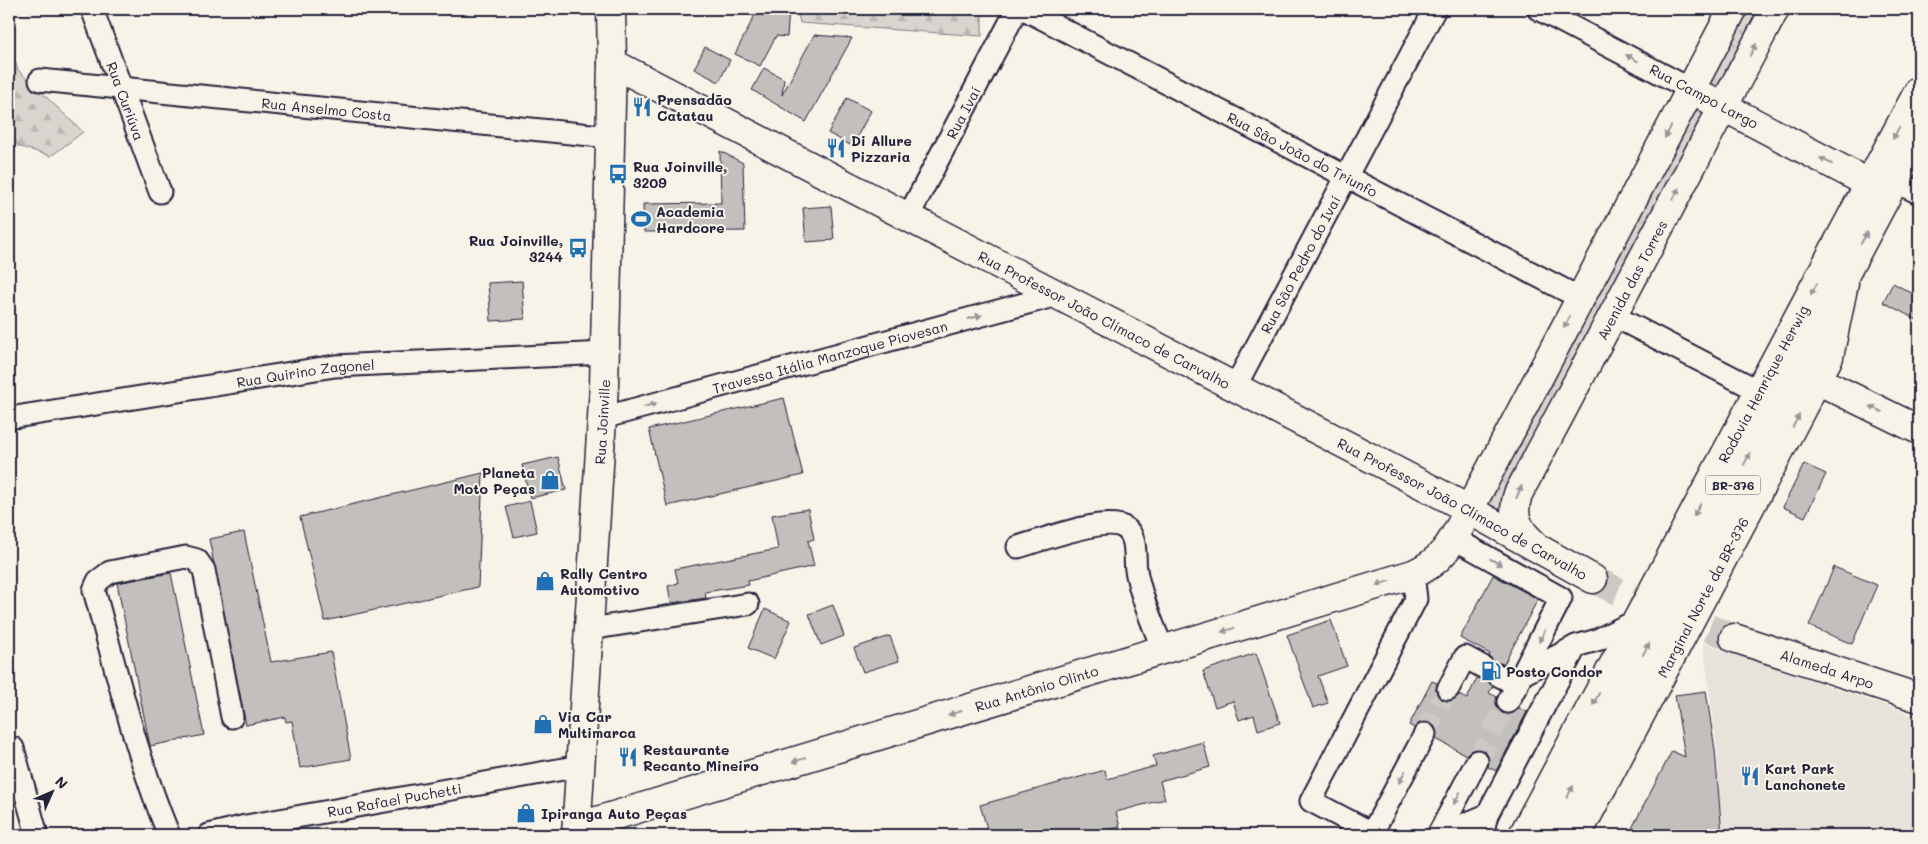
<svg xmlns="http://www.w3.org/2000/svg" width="1928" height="844" font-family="Mali,sans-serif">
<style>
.built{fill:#e7e3db}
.grass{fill:url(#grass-tufts);stroke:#7d7c85}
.forest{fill:url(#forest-firs);stroke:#7d7c85}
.building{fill:#c2bfbd;stroke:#22223b}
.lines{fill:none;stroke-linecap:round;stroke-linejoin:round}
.minor-tunnel{stroke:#ccc9c5;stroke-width:21;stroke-dasharray:21 11;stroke-linecap:butt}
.major-tunnel{stroke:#ccc9c5;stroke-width:28;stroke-dasharray:28 14;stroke-linecap:butt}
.minor-casing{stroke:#22223b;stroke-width:25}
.major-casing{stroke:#22223b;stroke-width:31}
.highway-casing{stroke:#22223b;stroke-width:31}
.minor{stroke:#f7f3e8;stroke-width:21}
.major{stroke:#f7f3e8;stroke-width:28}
.highway{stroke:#f7f3e8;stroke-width:28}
.oneway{fill:#97959a}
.labels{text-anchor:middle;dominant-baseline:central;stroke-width:4;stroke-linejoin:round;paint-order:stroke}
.shield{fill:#f7f3e8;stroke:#62616f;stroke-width:1}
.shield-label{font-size:12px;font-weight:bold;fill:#22223b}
.street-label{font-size:14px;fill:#22223b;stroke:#f7f3e8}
.poi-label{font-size:14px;font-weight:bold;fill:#22223b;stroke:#f7f3e8;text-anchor:start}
</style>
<defs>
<pattern id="grass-tufts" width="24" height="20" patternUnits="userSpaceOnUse" patternTransform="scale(1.25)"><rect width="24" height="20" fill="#d8d5cf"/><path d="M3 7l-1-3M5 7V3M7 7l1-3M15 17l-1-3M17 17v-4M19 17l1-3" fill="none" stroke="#b9b7b3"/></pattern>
<pattern id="forest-firs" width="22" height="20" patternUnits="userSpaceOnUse" patternTransform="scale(1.25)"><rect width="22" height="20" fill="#d8d5cf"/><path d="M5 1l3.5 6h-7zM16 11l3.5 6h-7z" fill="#b9b7b3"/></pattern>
</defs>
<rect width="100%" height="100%" fill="#f7f3e8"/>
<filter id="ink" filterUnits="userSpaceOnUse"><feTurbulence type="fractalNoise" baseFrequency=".02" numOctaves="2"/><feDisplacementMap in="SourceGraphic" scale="10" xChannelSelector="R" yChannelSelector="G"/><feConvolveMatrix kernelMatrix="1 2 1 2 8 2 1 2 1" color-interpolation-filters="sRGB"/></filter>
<g filter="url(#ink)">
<path class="built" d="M1703 643 1919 717V835H1722L1717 750Z"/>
<path class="grass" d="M1738 9H1763L1504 513 1494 517 1486 502Z"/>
<path class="forest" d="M797 9H982V36L800 23Z
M9 44 18 70 83 132 51 156 18 146 9 127Z"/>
<path class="building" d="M758 9H789L787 37 776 36 760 66 735 54Z
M814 35 852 38 806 122 752 90 764 68 784 79 782 95Z
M705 47 730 60 719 82 694 69Z
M847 98 871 111 852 146 828 133Z
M720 151 743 163 745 231 644 232 643 204 721 203Z
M831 206 834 240 806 242 803 208Z
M522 281 525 319 491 321 488 283Z
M1893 283 1919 297V321L1883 302Z
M784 398 803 475 667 506 649 429Z
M558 457 566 490 530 498 522 465Z
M1804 464 1826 474 1805 517 1783 507Z
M483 473 478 587 325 621 300 517Z
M530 501 537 532 514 537 506 507Z
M808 509 814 539 808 541 814 566 748 581 749 585 705 592 706 598 671 603 668 586 678 583 675 569 778 549 772 515Z
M244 532 271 662 331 652 351 759 300 768 292 721 286 722 285 717 246 725 209 539Z
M1834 567 1877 585 1852 644 1809 626Z
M171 573 204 735 150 746 117 583Z
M1493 575 1538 599 1504 664 1495 663 1489 656 1490 654 1460 638Z
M833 605 844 636 821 645 809 614Z
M765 609 791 621 774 659 748 648Z
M1331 620 1347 666 1318 676 1328 703 1313 708 1287 635Z
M890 636 899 661 863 672 854 648Z
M1256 653 1280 723 1258 730 1254 715 1239 720 1233 701 1215 707 1203 671Z
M1477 678 1486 679 1493 686 1489 693 1497 697 1496 703 1502 713 1509 714 1519 708 1527 712 1496 771 1488 767V755L1482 750H1471L1466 755 1436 739V728L1431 723 1424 722 1414 728 1409 725 1432 681 1437 683 1436 690 1438 696 1449 701 1459 695 1467 699Z
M1706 691 1715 750 1722 835H1642L1631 830 1672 751 1685 757 1675 695Z
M1203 742 1210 767 1160 781 1165 799 1116 812 1120 827 1089 835H989L980 805 1105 770 1107 779 1156 766 1153 756Z"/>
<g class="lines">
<path class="minor-tunnel" d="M1425 734 1448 689
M1477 761 1508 702"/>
<path class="major-tunnel" d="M1593 579 1617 591 1734 638"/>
<defs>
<g id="minor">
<path id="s1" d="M92 9 160 192"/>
<path id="s2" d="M1024 9 1580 298"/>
<path d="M1538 9 1690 89"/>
<path id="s3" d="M40 80 611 137"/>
<path d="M1895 181 1919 193"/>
<path id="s4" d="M908 217 1017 9"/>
<path d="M1612 315 1759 391"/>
<path id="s5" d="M1235 387 1435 9"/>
<path id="s6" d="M9 418 335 366 605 353"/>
<path id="s7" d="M602 418 1057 295"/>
<path d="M1453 538 1561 598 1508 702"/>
<path d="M1018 547C1039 541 1107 515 1125 528 1138 537 1134 557 1136 570 1141 598 1153 624 1163 650"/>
<path d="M590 629 748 604"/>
<path d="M1523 674 1576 646 1597 640 1638 620"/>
<path d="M1498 675 1517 685"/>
<path d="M1448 689 1465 657 1483 667"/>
<path d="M13 748 37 835"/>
<path d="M1372 833 1425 734"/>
<path d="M169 835C136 756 117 672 94 590L98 581 110 572 186 557 197 560 204 570 232 717"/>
<path id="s8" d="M209 835 246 826 580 766"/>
<path d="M1376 835 1311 801 1416 599 1413 574"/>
<path d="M1438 835 1477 761"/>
<path d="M1439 835 1487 815"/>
<path d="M1482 835 1487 815 1576 646"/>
</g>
<g id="major">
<path id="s9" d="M612 63 1446 497 1593 579"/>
<path d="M1707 98 1870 184"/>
<path d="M1817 380 1919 430"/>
<path id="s10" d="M1534 544C1517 529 1511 516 1518 494L1775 9"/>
<path id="s11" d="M1734 638 1919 698"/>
<path id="s12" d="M577 827 1413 574C1445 561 1453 539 1469 510L1733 9"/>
<path id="s13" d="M576 835 604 386 612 63 611 9"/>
<path id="s14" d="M1577 835 1829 357 1844 283"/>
</g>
<g id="highway">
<path id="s15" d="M1523 835 1919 90"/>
<path d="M1547 835 1919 135"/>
</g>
</defs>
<use href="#minor" class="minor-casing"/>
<use href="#major" class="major-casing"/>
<use href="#highway" class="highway-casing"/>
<use href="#minor" class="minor"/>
<use href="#major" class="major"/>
<use href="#highway" class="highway"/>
</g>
<defs><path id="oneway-solid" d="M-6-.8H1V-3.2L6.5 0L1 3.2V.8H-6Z" transform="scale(1.25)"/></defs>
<g class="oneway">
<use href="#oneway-solid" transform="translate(1753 50) rotate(-62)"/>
<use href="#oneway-solid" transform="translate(1632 58) rotate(-152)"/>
<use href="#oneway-solid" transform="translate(1668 132) rotate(118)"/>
<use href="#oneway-solid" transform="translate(1896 133) rotate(118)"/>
<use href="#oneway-solid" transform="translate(1826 161) rotate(-152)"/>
<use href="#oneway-solid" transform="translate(1676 194) rotate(-62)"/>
<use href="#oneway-solid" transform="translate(1864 238) rotate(-62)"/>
<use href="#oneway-solid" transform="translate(1814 289) rotate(118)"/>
<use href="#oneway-solid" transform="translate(975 317) rotate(-15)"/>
<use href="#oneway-solid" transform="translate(1567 322) rotate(118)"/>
<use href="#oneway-solid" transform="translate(650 405) rotate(-15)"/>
<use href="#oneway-solid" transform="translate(1876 409) rotate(-154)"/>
<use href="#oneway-solid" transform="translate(1796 421) rotate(-62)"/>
<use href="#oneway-solid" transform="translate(1747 459) rotate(-62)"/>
<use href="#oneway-solid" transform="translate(1519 492) rotate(-66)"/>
<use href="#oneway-solid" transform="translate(1697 510) rotate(118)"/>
<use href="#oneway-solid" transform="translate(1496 562) rotate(29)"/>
<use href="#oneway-solid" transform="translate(1383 583) rotate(163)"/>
<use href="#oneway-solid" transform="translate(1228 630) rotate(163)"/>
<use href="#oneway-solid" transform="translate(1542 636) rotate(117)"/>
<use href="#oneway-solid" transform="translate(1646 649) rotate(-62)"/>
<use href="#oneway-solid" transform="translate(1596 699) rotate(118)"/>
<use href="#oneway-solid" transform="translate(955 713) rotate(163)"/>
<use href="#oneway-solid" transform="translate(799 760) rotate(163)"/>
<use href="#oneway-solid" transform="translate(1402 777) rotate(118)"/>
<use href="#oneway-solid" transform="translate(1570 792) rotate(-62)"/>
<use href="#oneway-solid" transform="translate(1457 798) rotate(118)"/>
</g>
</g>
<defs>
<symbol id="restaurant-bare" viewBox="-9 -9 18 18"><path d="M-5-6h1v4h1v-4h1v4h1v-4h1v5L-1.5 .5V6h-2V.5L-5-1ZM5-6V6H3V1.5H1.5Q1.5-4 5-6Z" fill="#1f6fb2" stroke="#f7f3e8" stroke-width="2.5" paint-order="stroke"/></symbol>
<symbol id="bus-bare" viewBox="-9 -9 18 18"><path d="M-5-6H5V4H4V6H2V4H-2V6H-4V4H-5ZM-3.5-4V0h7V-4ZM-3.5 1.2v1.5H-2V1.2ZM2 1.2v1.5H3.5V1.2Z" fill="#1f6fb2" stroke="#f7f3e8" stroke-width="2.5" paint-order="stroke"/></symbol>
<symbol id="stadium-bare" viewBox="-9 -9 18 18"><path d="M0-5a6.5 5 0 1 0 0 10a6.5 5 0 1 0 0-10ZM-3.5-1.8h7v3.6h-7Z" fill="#1f6fb2" stroke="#f7f3e8" stroke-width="2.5" paint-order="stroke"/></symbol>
<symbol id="shop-bare" viewBox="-9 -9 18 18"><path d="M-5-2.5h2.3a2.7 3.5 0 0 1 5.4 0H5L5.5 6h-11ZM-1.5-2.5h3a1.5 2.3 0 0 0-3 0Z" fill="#1f6fb2" stroke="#f7f3e8" stroke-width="2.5" paint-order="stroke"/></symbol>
<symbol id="fuel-bare" viewBox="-9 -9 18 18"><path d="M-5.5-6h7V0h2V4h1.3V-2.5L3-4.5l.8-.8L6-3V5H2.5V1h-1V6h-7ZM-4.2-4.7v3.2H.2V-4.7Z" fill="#1f6fb2" stroke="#f7f3e8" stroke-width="2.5" paint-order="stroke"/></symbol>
</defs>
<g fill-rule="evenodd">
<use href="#restaurant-bare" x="628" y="93" width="28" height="28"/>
<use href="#restaurant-bare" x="822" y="134" width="28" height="28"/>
<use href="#bus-bare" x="604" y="160" width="28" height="28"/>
<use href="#stadium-bare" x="627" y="205" width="28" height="28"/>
<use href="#bus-bare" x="564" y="234" width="28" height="28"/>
<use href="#shop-bare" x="536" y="466" width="28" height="28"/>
<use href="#shop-bare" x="531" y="567" width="28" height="28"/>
<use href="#fuel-bare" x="1477" y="657" width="28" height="28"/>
<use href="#shop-bare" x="529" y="710" width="28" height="28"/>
<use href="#restaurant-bare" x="614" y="743" width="28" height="28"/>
<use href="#restaurant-bare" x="1736" y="762" width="28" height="28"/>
<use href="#shop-bare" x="512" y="799" width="28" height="28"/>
</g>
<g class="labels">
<rect class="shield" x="1705.5" y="475.5" width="55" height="19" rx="4"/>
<g class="shield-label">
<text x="1733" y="485">BR-376</text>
</g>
<g class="street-label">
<text transform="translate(1704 96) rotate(28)">Rua Campo Largo</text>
<text stroke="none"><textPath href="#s1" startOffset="98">Rua Curiúva</textPath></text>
<text stroke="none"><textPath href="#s3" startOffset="288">Rua Anselmo Costa</textPath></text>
<text stroke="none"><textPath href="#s4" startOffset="118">Rua Ivaí</textPath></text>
<text stroke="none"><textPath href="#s2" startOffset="314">Rua São João do Triunfo</textPath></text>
<text stroke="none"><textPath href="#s5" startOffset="139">Rua São Pedro do Ivaí</textPath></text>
<text stroke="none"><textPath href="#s10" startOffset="299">Avenida das Torres</textPath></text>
<text stroke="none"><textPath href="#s9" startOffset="555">Rua Professor João Clímaco de Carvalho</textPath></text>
<text stroke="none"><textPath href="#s7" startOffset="236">Travessa Itália Manzoque Piovesan</textPath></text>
<text stroke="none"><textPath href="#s6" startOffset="300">Rua Quirino Zagonel</textPath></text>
<text stroke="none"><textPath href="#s15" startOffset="511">Rodovia Henrique Herwig</textPath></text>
<text stroke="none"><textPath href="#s13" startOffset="414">Rua Joinville</textPath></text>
<text stroke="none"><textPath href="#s9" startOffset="960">Rua Professor João Clímaco de Carvalho</textPath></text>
<text stroke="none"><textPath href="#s14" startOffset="269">Marginal Norte da BR-376</textPath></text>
<text stroke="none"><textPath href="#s11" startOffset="98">Alameda Arpo</textPath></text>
<text stroke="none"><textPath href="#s12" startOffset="480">Rua Antônio Olinto</textPath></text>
<text stroke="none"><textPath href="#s8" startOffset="189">Rua Rafael Puchetti</textPath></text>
</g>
<g class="poi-label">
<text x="657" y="99">Prensadão<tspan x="657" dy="16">Catatau</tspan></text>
<text x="851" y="140">Di Allure<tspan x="851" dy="16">Pizzaria</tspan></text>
<text x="633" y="166">Rua Joinville,<tspan x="633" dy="16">3209</tspan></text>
<text x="656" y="211">Academia<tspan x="656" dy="16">Hardcore</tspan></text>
<text x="563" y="240" text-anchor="end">Rua Joinville,<tspan x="563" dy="16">3244</tspan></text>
<text x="535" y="472" text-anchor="end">Planeta<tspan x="535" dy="16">Moto Peças</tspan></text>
<text x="560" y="573">Rally Centro<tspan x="560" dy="16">Automotivo</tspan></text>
<text x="1506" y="671">Posto Condor</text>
<text x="558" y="716">Via Car<tspan x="558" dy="16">Multimarca</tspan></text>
<text x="643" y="749">Restaurante<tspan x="643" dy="16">Recanto Mineiro</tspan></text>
<text x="1765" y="768">Kart Park<tspan x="1765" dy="16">Lanchonete</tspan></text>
<text x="541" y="813">Ipiranga Auto Peças</text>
</g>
</g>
<rect width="1928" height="844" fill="none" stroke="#f7f3e8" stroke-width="30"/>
<rect x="15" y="15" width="1898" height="814" fill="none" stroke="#22223b" stroke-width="2" filter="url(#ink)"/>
<g transform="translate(52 792) rotate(45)" stroke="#f7f3e8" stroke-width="4" paint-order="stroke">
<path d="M0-4L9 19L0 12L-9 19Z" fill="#22223b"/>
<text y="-8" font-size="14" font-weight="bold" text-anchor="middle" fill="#22223b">N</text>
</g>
</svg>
